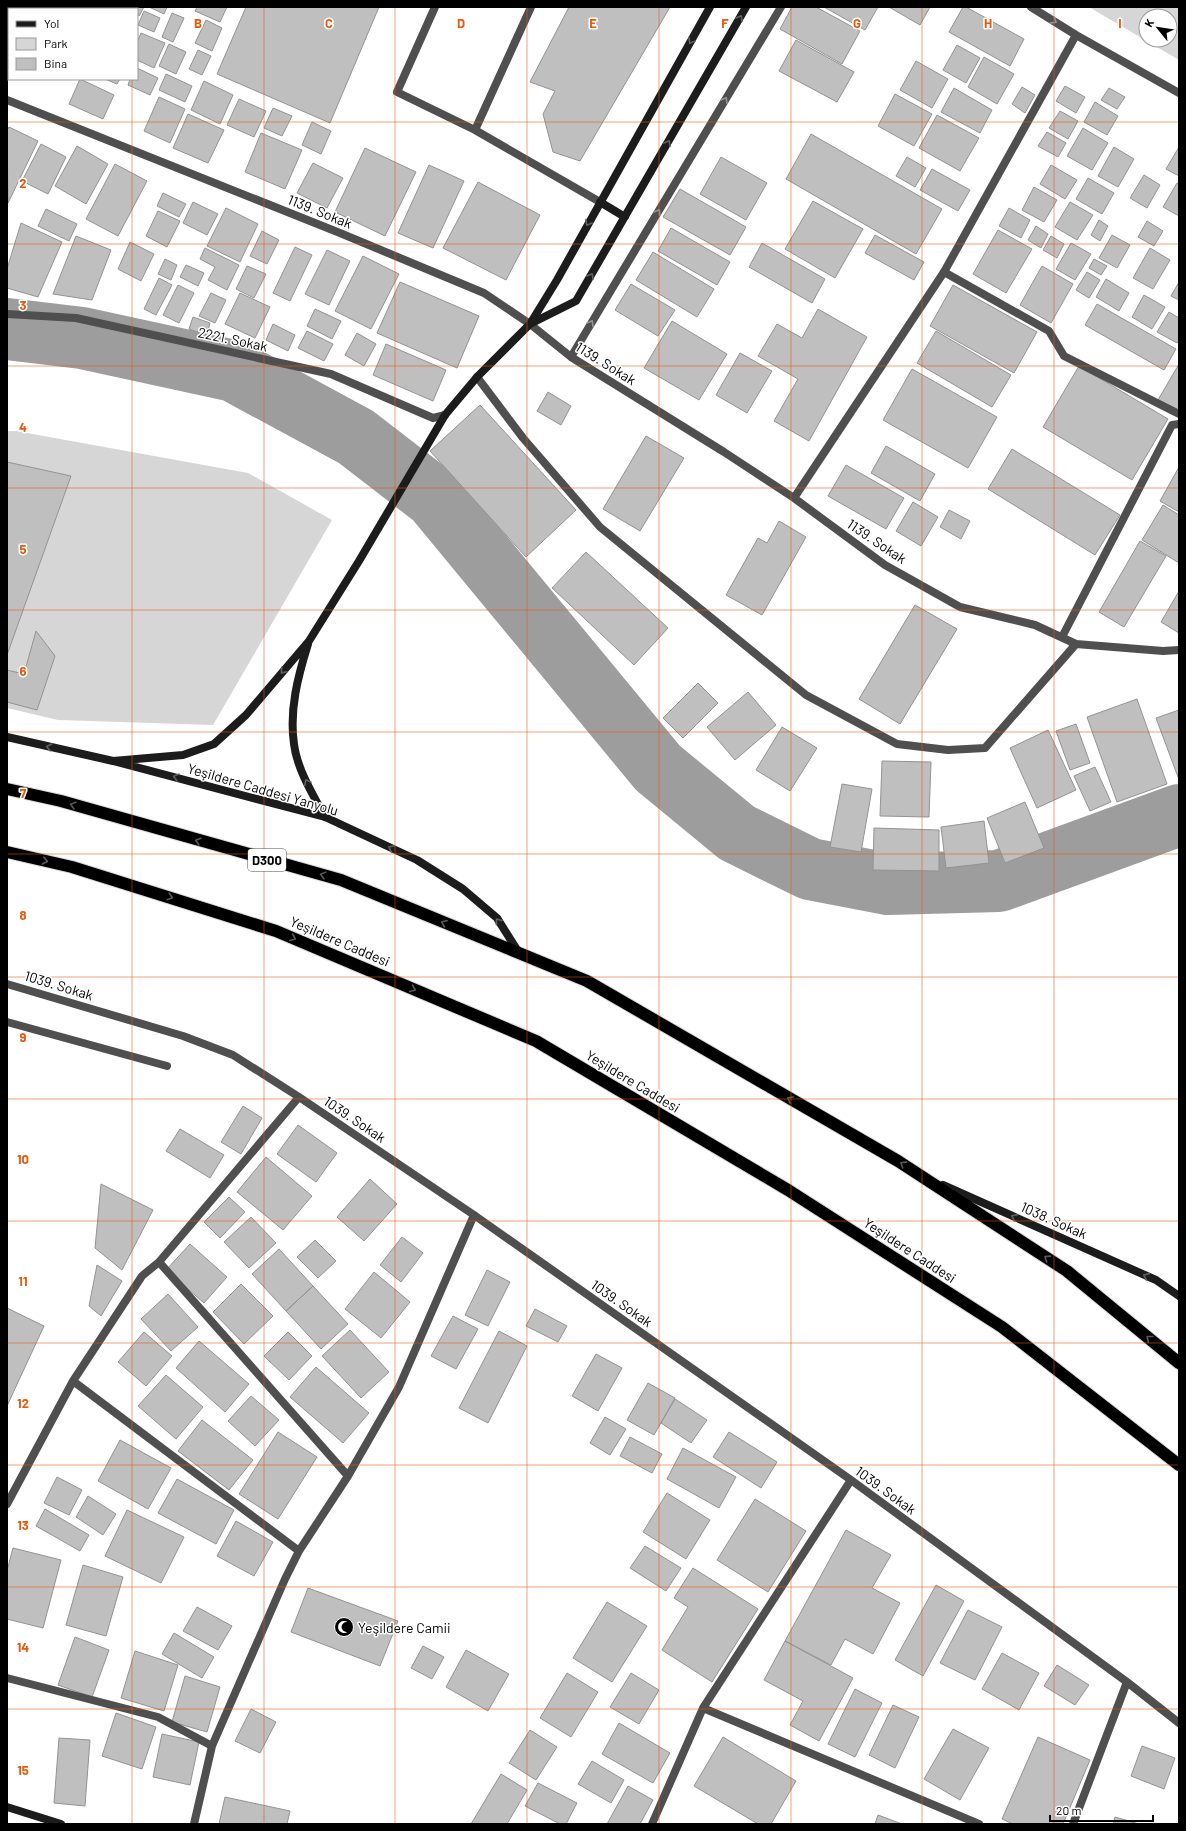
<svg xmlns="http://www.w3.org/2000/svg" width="1186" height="1831" font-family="Barlow,sans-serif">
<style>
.green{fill:#d6d6d6;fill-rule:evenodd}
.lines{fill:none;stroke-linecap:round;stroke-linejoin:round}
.river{stroke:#9d9d9d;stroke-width:62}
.building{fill:#bfbfbf;stroke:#939393}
.highway-casing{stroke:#dbdbdb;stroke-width:14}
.lane{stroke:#4f4f4f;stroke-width:8}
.street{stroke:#4f4f4f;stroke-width:8}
.secondary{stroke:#1c1c1c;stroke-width:8}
.highway{stroke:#000;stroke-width:12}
.oneway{stroke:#606060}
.oneway2{stroke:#959595}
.oneway3{stroke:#595959}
.grid{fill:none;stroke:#e8590c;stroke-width:1;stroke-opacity:0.55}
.labels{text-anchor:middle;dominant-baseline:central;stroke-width:3;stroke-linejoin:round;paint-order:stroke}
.shield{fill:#fff;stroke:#4c4c4c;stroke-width:1}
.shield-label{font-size:13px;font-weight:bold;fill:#000}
.street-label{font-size:14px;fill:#000;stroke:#fff}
.poi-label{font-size:14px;fill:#000;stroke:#fff;text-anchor:start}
.grid-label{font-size:13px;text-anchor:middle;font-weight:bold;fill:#e8590c;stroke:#fff;stroke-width:3;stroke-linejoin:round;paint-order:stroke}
</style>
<rect width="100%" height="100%" fill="#fff"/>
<path class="green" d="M1089 7H1179V60ZM1146 16H1170V40H1146Z
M7 431H16L248 473 332 520 213 725 58 720 7 708Z"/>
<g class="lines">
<path class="river" d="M7 329 82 338 234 371 356 437 435 498 658 768 737 833 810 869 888 884 999 881 1179 815"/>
</g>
<path class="building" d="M48 7H108V9H47Z
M119 7H144L139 16 137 15V9H123Z
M149 7H167L164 14Z
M197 7H227L220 22 195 11Z
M246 7H379L330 123 217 74Z
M569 7H670L580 161 553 152 543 114 555 91 530 82Z
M792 7H816L860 31 842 64 780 29Z
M824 7H878L865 30Z
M889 7H930L920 25Z
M963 7H966L1024 39 1010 66 949 32Z
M144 11 160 18 154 32 138 25Z
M172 13 184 18 173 42 162 37Z
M206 20 222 28 212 51 195 43Z
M141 33 165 43 154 68 137 60V42Z
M796 40 854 72 837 102 779 71Z
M169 44 186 52 176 74 159 66Z
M957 45 980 58 966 83 943 70Z
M198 50 211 56 202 75 189 69Z
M984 57 1014 74 997 104 968 87Z
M916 61 948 79 932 108 900 90Z
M137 68 158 78 150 95 128 85 130 79H137Z
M166 74 192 86 185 102 159 90Z
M80 79 114 95 103 119 69 104Z
M105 79H120L117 84Z
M204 81 233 95 220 124 191 110Z
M1065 86 1085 97 1076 113 1056 101Z
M1022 87 1035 95 1025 113 1012 104Z
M954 88 992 110 980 133 941 112Z
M1109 88 1125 97 1117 109 1101 100Z
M895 94 932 114 914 146 878 126Z
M159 97 185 109 170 143 144 131Z
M239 99 266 111 254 137 227 125Z
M1095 102 1118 116 1107 135 1084 122Z
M273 108 292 116 282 136 264 128Z
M1060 111 1078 121 1068 139 1049 128Z
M188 114 224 130 208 163 173 148Z
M937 115 979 138 960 171 919 148Z
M312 122 331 131 321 154 302 145Z
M9 127 38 141 8 203 7 130Z
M1083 128 1108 143 1092 170 1067 156Z
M1047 132 1066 143 1058 157 1038 146Z
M261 133 302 150 285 189 245 172Z
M811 134 942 209 916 254 786 179Z
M41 144 66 157 48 194 22 181Z
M77 146 108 164 86 204 55 186Z
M1114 147 1134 159 1118 187 1098 176Z
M1179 147V176L1166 169Z
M365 148 416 172 385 236 335 212Z
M721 157 767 183 746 220 700 194Z
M907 157 926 168 915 187 896 176Z
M313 163 343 178 327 208 297 193Z
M115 164 147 181 118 236 86 219Z
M429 165 464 181 433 248 398 233Z
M1051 165 1077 180 1065 199 1040 184Z
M932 169 970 190 958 211 920 190Z
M1144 175 1160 185 1147 208 1130 198Z
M1088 178 1114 193 1102 214 1076 199Z
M478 182 540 215 506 280 443 248Z
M1177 183 1179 184V216L1163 207Z
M1034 187 1057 200 1044 222 1022 210Z
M680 189 746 227 730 255 663 217Z
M163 193 186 204 179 217 157 206Z
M813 201 863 229 835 278 785 249Z
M193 202 218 214 207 235 183 223Z
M1070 202 1093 215 1077 240 1055 227Z
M226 208 258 224 240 262 207 246Z
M1009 208 1030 220 1021 238 999 226Z
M46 209 77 224 69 241 38 226Z
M158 211 180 221 167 247 146 236Z
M1099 220 1108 226 1100 241 1091 235Z
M1147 221 1163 231 1154 246 1138 237Z
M21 223 62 242 38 297 7 288V269Z
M1036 226 1048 234 1041 248 1028 240Z
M671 228 730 262 717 285 658 251Z
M998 230 1032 249 1006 293 973 274Z
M262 231 279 240 267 264 250 256Z
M875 235 924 262 914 280 865 253Z
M1112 235 1130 245 1117 268 1099 258Z
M76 236 111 250 92 300 53 294Z
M1051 236 1064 244 1057 258 1043 250Z
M130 242 154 254 141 281 118 269Z
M762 243 825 279 812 303 749 267Z
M1071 243 1091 254 1075 280 1056 269Z
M295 247 312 255 290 301 273 293Z
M205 248 239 265 227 290 208 280 215 267 200 259Z
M1150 248 1170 260 1153 289 1133 278Z
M327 250 350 261 329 305 305 294Z
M653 252 714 289 697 317 636 280Z
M363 256 399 274 371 329 335 311Z
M165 259 177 265 171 280 158 274Z
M1094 259 1107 266 1101 275 1089 268Z
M186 265 204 273 198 286 180 277Z
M247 266 266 274 254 298 236 289Z
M1042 266 1073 284 1051 323 1020 305Z
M1087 272 1100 280 1089 298 1076 290Z
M159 278 172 285 156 315 144 309Z
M1106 279 1129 293 1119 311 1096 297Z
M400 282 479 316 457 368 377 333Z
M1179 282V300L1171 296Z
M631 284 675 310 658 336 615 310Z
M178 285 194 293 179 323 163 315Z
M953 285 1037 332 1014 373 930 326Z
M211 293 226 300 215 323 199 316Z
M240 293 270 307 255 338 225 324Z
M1144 295 1165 307 1152 329 1132 317Z
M1097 304 1176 349 1164 370 1085 325Z
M315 309 341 321 332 339 307 326Z
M818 309 867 337 809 441 774 421 798 379 758 356 777 324 802 338Z
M1169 312 1179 318V340L1177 343 1157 332Z
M193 317 210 323 207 335 189 329Z
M672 321 727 354 699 400 644 368Z
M273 324 295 335 288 351 266 340Z
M307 331 333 344 324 361 298 348Z
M936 331 1011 375 992 407 917 363Z
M357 333 376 344 364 366 345 355Z
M386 344 446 370 433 401 373 375Z
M740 353 772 371 747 413 716 395Z
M1179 364V413L1158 400Z
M1079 366 1168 419 1132 480 1043 427Z
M912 369 997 417 968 468 883 420Z
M548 392 571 406 561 425 537 411Z
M480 405 576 510 526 557 430 451Z
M646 436 684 458 640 531 603 509Z
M886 446 935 474 920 501 871 473Z
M1012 449 1120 515 1095 555 988 489Z
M7 462 71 476 7 655Z
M846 465 904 498 886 529 828 496Z
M1179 467V512L1160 501Z
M913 502 938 517 921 546 896 531Z
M1163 505 1179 515V563L1142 540Z
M949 510 970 521 961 539 940 527Z
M779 521 806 537 762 615 726 595 758 538 767 543Z
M1140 541 1166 556 1124 627 1099 612Z
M586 552 668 628 634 665 552 588Z
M1179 591V633L1161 622Z
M915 605 957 629 900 724 859 699Z
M36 631 55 656 37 710 7 702V670L24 674Z
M698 683 718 703 683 738 663 718Z
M748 692 776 725 735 760 707 727Z
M1137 699 1167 784 1117 802 1087 717Z
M1179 710V776L1178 777 1156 718Z
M1076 724 1090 763 1070 770 1056 731Z
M782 727 817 748 790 791 756 770Z
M1048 730 1076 790 1037 808 1010 748Z
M882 761 931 762 929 817 880 816Z
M1095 767 1111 802 1090 811 1074 776Z
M842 784 872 789 861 852 830 847Z
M1025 802 1044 848 1005 863 987 818Z
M984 821 989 863 946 868 941 827Z
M874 828 939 830V871L873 870Z
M243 1106 262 1118 241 1154 221 1142Z
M298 1125 337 1153 316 1182 277 1154Z
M180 1129 224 1155 210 1178 166 1151Z
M266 1157 312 1196 283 1230 237 1192Z
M370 1179 397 1204 364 1241 337 1217Z
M101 1184 153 1210 122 1270 95 1248Z
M229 1197 245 1212 220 1238 204 1222Z
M251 1217 276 1243 249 1268 224 1242Z
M402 1237 423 1253 401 1282 380 1265Z
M315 1240 336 1261 318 1278 297 1257Z
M190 1244 227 1277 204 1303 166 1270Z
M279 1249 313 1286 286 1311 252 1274Z
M97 1265 122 1281 101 1316 89 1306Z
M487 1270 510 1282 488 1326 465 1315Z
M374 1272 410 1302 381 1338 345 1309Z
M241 1284 273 1316 244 1344 213 1312Z
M313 1286 348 1324 321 1349 286 1311Z
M168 1294 198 1327 171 1351 141 1319Z
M7 1308 44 1326 7 1406Z
M535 1309 567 1326 558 1342 526 1326Z
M453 1316 478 1329 456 1369 431 1356Z
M350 1330 389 1372 361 1398 322 1356Z
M499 1331 527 1346 488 1423 459 1408Z
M144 1332 172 1356 146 1386 118 1362Z
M288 1332 312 1356 289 1380 264 1356Z
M199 1341 249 1384 225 1412 176 1368Z
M596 1354 622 1368 598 1411 572 1396Z
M316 1367 369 1413 343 1443 290 1397Z
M166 1375 203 1407 176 1439 138 1406Z
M648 1383 675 1398 654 1435 627 1420Z
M251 1396 279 1420 255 1446 228 1421Z
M675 1399 707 1420 691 1443 661 1423Z
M605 1417 626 1429 610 1455 590 1443Z
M202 1420 253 1460 229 1490 178 1451Z
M278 1432 317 1457 278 1519 239 1494Z
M729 1432 777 1462 761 1488 713 1457Z
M630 1437 662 1454 652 1473 620 1456Z
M120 1440 171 1468 148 1509 98 1481Z
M683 1448 736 1477 719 1508 667 1479Z
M57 1477 82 1490 69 1515 44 1503Z
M177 1479 234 1510 216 1544 158 1513Z
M667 1493 710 1520 686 1559 643 1532Z
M88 1496 116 1514 103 1535 76 1517Z
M755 1499 806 1531 768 1592 717 1560Z
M45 1509 89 1535 80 1551 36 1526Z
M127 1510 184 1537 161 1583 105 1556Z
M236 1521 273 1542 254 1576 217 1556Z
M846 1530 891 1555 872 1588 900 1603 873 1654 845 1639 831 1665 785 1641Z
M645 1546 681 1568 666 1591 630 1568Z
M13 1548 61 1560 43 1628 7 1619V1571Z
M83 1565 123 1577 106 1636 66 1625Z
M693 1568 758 1609 712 1682 662 1650 688 1607 674 1598Z
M936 1585 964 1601 923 1676 895 1660Z
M308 1588 398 1621 380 1666 291 1632Z
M607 1602 647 1626 612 1682 573 1658Z
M197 1607 232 1626 218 1650 183 1631Z
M968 1610 1002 1627 975 1680 940 1663Z
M174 1633 214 1657 202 1678 162 1654Z
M75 1637 109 1650 92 1697 58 1685Z
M785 1641 853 1678 819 1741 790 1725 803 1701 764 1680Z
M423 1646 444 1657 432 1679 411 1668Z
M466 1650 509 1674 488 1711 446 1687Z
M135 1651 178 1665 164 1711 121 1698Z
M1002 1653 1039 1673 1019 1710 982 1689Z
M1057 1665 1089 1685 1075 1705 1044 1686Z
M567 1673 598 1692 571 1737 540 1718Z
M631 1673 659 1690 639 1724 610 1707Z
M185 1676 220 1687 207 1732 172 1722Z
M855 1689 882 1703 855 1757 828 1744Z
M893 1705 919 1717 895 1768 869 1755Z
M251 1709 276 1722 260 1753 235 1741Z
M116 1713 156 1727 142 1769 102 1756Z
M619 1723 670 1753 653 1783 602 1754Z
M953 1729 989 1748 960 1800 924 1779Z
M530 1730 557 1747 536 1780 509 1763Z
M162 1734 199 1742 190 1785 153 1777Z
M723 1737 796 1781 771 1824H758L694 1786Z
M1038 1737 1090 1760 1063 1824H1013L1002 1819Z
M59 1738 90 1740 85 1806 54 1803Z
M1142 1746 1175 1758 1164 1789 1131 1776Z
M592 1761 624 1780 611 1803 578 1784Z
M501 1774 527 1790 507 1824H471Z
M538 1783 577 1803 566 1824H560L525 1806Z
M628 1786 653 1800 640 1824H607Z
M225 1797 290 1811 287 1824H219Z
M878 1815 902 1824H875Z
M1115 1817 1139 1824H1113Z"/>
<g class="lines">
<defs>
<path id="highway" d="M7 789 61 801 341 880 587 981 898 1161 1067 1271 1179 1363
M7 852 72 867 276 931 536 1041 788 1190 1002 1327 1179 1465"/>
</defs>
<use href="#highway" class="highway-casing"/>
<path class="lane" d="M435 7 397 92 475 130
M531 7 475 130 600 202
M944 272 1049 331 1064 356 1179 414"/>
<path class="street" d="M1031 7 1076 35 1179 93
M7 100 340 233 484 293 530 324 571 357 724 452 794 498 885 565 960 607 1035 625 1076 644 1163 651 1179 650
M7 314 76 318 331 374 433 418 445 415
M571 357 781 7
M477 377 523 438 600 527 806 695 897 744 948 750 985 748 1076 644
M794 498 944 272 1076 35
M1062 637 1172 425 1179 424
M7 984 183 1036 233 1055 299 1097 474 1215 851 1480 1127 1682 1179 1723
M7 1022 167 1066
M159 1262 348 1476
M73 1381 299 1551
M7 1504 73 1381 142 1276 159 1262 299 1097
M7 1678 158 1717 212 1746
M703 1708 979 1824
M194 1824 212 1746 285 1579 299 1551 348 1476 399 1387 474 1215
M652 1824 703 1708 851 1480
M1073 1824 1127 1682"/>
<path class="secondary" d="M600 202 625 217
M530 324 576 301 746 7
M308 644C298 676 289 710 294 744 297 769 313 795 325 817
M7 737 113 761 325 817 417 860 463 889 497 918 519 953
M113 761 183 755 214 744 246 715 309 641 359 561 445 415 477 377 530 324 557 280 710 7
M943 1185 1156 1280 1179 1296
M7 1807 61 1824"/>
<use href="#highway" class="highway"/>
</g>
<defs><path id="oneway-chevron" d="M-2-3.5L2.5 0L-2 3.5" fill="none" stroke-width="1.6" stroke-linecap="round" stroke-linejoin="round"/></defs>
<g class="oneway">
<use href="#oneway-chevron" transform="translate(740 18) rotate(-60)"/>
<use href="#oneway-chevron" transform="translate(691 41) rotate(120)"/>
<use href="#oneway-chevron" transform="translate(668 143) rotate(-60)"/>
<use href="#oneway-chevron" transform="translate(588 223) rotate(119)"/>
<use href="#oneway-chevron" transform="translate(591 276) rotate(-60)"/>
<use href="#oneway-chevron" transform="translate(283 671) rotate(131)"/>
<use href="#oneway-chevron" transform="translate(49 747) rotate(-167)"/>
<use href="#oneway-chevron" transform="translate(176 777) rotate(-165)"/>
<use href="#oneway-chevron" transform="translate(307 782) rotate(-117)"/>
<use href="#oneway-chevron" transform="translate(391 848) rotate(-155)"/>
<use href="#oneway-chevron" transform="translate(498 921) rotate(-127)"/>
<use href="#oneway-chevron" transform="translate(1014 1217) rotate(-156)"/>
<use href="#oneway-chevron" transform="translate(1146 1276) rotate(-156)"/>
</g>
<g class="oneway2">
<use href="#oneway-chevron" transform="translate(1054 21) rotate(32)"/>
<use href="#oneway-chevron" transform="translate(725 100) rotate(-59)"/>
<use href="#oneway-chevron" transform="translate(658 212) rotate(-59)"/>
<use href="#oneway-chevron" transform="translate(591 323) rotate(-59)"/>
</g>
<g class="oneway3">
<use href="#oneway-chevron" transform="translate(73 805) rotate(-164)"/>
<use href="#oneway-chevron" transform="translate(198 841) rotate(-164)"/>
<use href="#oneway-chevron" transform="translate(45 861) rotate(13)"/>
<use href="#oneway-chevron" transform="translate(323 875) rotate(-165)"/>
<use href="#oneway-chevron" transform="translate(170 897) rotate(17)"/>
<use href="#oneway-chevron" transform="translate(444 923) rotate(-158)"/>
<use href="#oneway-chevron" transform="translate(293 938) rotate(23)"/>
<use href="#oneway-chevron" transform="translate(413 989) rotate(23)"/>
<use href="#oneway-chevron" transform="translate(790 1099) rotate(-150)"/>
<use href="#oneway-chevron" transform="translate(903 1164) rotate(-147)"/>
<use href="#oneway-chevron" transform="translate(1047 1258) rotate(-147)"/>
<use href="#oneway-chevron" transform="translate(1149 1338) rotate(-141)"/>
</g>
<path class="grid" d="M132 7V9M264 7V1824M395 7V1824M527 7V1824M659 7V1824M791 7V1824M922 7V1824M1054 7V1824M132 79V1824M7 122H1179M7 244H1179M7 366H1179M7 488H1179M7 610H1179M7 732H1179M7 854H1179M7 977H1179M7 1099H1179M7 1221H1179M7 1343H1179M7 1465H1179M7 1587H1179M7 1709H1179"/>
<defs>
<symbol id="mosque-disc" viewBox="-11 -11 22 22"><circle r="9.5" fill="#000" stroke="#fff"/><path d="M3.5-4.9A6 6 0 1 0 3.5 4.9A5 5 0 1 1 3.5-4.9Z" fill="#fff"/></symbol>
</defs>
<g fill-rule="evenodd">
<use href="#mosque-disc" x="333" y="1616" width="22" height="22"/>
</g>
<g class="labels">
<rect class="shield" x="248" y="849" width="38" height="22" rx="3"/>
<g class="shield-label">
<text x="267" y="860">D300</text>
</g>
<g class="street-label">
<text transform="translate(320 211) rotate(22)">1139. Sokak</text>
<text transform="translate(233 339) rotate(12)">2221. Sokak</text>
<text transform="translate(606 363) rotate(32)">1139. Sokak</text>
<text transform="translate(877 541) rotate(34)">1139. Sokak</text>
<text transform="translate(263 789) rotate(16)">Yeşildere Caddesi Yanyolu</text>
<text transform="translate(340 941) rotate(23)">Yeşildere Caddesi</text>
<text transform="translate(59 985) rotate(17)">1039. Sokak</text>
<text transform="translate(633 1081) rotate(31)">Yeşildere Caddesi</text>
<text transform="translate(355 1119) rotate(34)">1039. Sokak</text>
<text transform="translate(1054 1220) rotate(24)">1038. Sokak</text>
<text transform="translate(910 1250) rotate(33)">Yeşildere Caddesi</text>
<text transform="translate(622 1303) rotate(35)">1039. Sokak</text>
<text transform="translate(886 1490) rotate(36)">1039. Sokak</text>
</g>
<g class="poi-label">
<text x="358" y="1627">Yeşildere Camii</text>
</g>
</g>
<g class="grid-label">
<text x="198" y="28">B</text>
<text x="329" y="28">C</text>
<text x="461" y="28">D</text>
<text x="593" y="28">E</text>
<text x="725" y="28">F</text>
<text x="857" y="28">G</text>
<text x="988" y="28">H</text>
<text x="1120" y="28">I</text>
<text x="23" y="188">2</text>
<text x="23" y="310">3</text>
<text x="23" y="432">4</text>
<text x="23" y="554">5</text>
<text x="23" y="676">6</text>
<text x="23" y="798">7</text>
<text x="23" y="920">8</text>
<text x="23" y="1042">9</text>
<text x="23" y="1164">10</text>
<text x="23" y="1286">11</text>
<text x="23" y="1408">12</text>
<text x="23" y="1530">13</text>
<text x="23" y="1652">14</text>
<text x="23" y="1775">15</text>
</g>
<rect width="1186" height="1831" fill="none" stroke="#000000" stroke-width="16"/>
<rect x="8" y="8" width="130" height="72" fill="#ffffff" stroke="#999999"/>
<rect x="16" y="21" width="20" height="6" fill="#1c1c1c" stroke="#999999"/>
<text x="44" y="28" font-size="12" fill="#000000">Yol</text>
<rect x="16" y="38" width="20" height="12" fill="#d6d6d6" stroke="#999999"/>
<text x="44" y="48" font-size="12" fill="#000000">Park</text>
<rect x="16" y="58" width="20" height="12" fill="#bfbfbf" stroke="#999999"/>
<text x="44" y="68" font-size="12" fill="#000000">Bina</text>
<g transform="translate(1158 28) rotate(300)"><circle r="19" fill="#ffffff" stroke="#999999"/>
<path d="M0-3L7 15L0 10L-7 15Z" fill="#000000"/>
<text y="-6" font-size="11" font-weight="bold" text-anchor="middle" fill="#000000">K</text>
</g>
<path d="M1050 1815v6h103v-6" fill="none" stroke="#000000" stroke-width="2"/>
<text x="1056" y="1815" font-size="12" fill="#000000" stroke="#ffffff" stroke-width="3" paint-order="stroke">20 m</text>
</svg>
